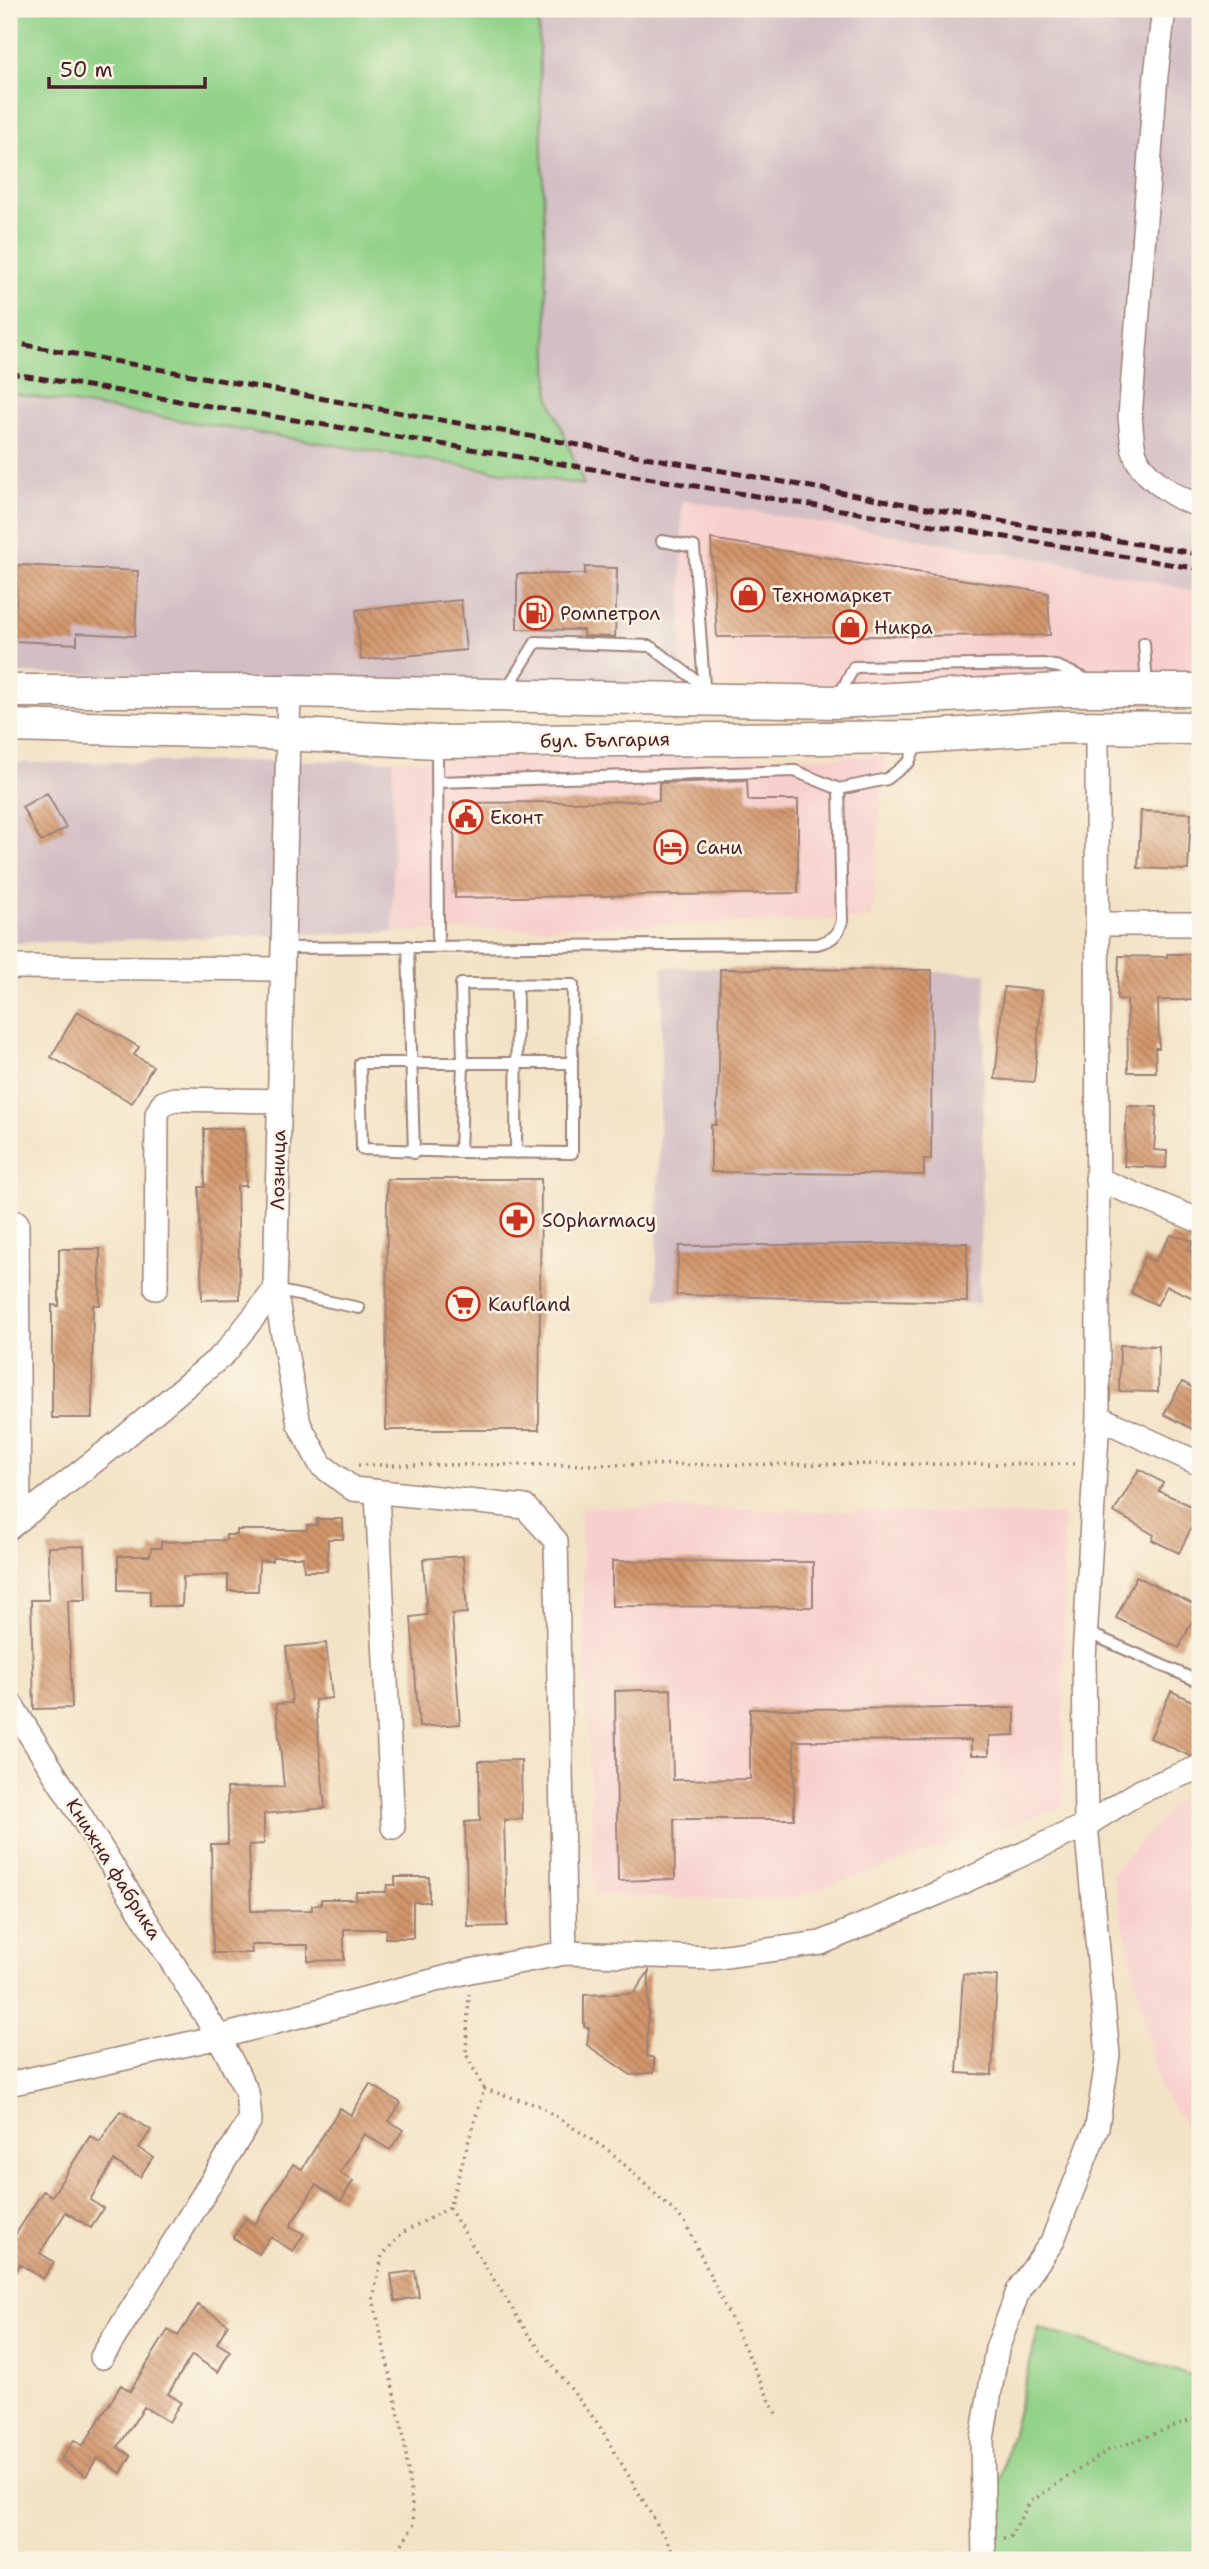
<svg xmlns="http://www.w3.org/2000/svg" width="1209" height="2569" font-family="'Shantell Sans',sans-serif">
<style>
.built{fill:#f7d0ce}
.industrial{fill:#d2bec4}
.green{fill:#92d289;stroke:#6e785a;stroke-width:2}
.building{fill:url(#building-back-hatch)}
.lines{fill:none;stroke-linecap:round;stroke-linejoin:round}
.service-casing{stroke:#9e8178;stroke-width:14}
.minor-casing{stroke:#9e8178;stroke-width:26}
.secondary-casing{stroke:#9e8178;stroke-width:35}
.path{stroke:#9e8178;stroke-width:3.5;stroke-dasharray:2 5;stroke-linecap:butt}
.service{stroke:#fff;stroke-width:10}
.minor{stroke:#fff;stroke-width:23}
.secondary{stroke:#fff;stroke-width:32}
.rail{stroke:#4a1f2b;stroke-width:5;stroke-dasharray:10 5;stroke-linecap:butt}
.labels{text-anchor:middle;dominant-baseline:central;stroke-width:5;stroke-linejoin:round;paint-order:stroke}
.poi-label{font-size:19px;fill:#4a1f2b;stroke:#fcf5e5;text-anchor:start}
.street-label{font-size:19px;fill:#4a1f2b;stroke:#fcf5e5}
</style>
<defs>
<pattern id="building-back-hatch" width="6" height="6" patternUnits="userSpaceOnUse" patternTransform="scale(1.75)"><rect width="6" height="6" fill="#d2966c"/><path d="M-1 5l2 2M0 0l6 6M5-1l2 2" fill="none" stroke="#ac7a59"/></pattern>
</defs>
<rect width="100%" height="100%" fill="#fcf5e5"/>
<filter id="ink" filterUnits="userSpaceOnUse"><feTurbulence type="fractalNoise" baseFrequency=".0143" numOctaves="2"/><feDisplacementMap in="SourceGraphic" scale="14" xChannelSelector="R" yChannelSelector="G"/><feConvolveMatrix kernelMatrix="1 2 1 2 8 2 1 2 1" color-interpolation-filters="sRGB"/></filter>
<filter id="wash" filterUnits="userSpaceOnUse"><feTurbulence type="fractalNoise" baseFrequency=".00686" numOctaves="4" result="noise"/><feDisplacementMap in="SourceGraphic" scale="28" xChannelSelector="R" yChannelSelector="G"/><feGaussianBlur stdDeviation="1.57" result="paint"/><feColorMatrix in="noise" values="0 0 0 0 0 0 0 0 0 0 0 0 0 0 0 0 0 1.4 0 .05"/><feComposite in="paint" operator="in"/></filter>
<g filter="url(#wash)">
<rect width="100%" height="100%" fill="#f3e3c6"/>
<path class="built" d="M681 500 1059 562 1200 592V678L681 687Z
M885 756 872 919 393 932V760Z
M580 1507 1064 1515 1063 1807 786 1900 594 1896Z
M1200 1778V2147L1159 2088 1112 1873 1197 1779Z"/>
<path class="industrial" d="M538 9H1200V592L1059 562 682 500 681 687 9 673V393L584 485 549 397Z
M393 760V932L9 943V763Z
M663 967 986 973 979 1304 656 1298Z"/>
<path class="green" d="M9 9H538L549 396 584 485 9 393Z
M1039 2328 1200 2378V2560H979Z"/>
<g id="blocks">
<path class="building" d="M711 539 1048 593 1050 635 717 637Z
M18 565 138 571 135 636 77 633V644L14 641Z
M585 567 617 568 615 637 583 636V630L517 629V574H585Z
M461 600 466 650 361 660 356 610Z
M747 780 748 800H798V893L455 898 454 803 659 801V783Z
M47 793 66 828 41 842 22 807Z
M1141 811 1191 813 1188 870 1138 868Z
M1167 954H1200V1000H1158L1159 1048H1155L1156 1072H1128L1127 1000 1117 999 1119 956 1167 957Z
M720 969 932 970 931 1159H924V1175L711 1172V1125H716L719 1073Z
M1004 987 1042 991 1034 1082 995 1079Z
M77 1011 139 1047 134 1055 153 1066 132 1103 51 1057Z
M1127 1106 1157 1107 1154 1150 1167 1151 1166 1168 1124 1166Z
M244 1128 246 1186H237L240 1299 202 1300 199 1187H205L204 1129Z
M387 1179H541L539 1430H386Z
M1171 1235 1194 1241 1188 1250 1200 1255V1301L1167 1286 1157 1305 1131 1293 1144 1257 1155 1261Z
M967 1243V1302L676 1295 679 1246Z
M59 1249H100V1305H93L92 1418H52V1305L59 1306Z
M1120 1345 1159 1346 1158 1392 1119 1391Z
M1182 1382 1200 1391V1433L1164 1414Z
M1139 1469 1163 1483 1159 1491 1200 1510 1179 1553 1152 1540 1154 1535 1114 1512Z
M317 1519H343V1539H328L327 1571H304L303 1557H272V1561H259L258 1591H228V1575L183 1577 182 1606H150V1591L118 1590V1556H150L151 1548H161V1542L226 1540V1535H237V1530H307V1525H317Z
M84 1546 86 1600H68L72 1708 34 1709 31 1600H49L48 1547Z
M463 1556 467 1613 452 1614 460 1724 419 1727 411 1617 427 1615 423 1559Z
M612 1561 813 1562V1607L612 1606Z
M1136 1576 1199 1607 1179 1648 1116 1618Z
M326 1643 332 1698 315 1700 325 1808 264 1814V1844L249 1845 251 1911 312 1910V1905H321V1899H356V1892H386L387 1885H395V1877H429V1902H413V1938H385L386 1929H344V1960L308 1961V1945H251L252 1953H213L211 1844H228L227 1788 284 1787 276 1704 292 1703 286 1647Z
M671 1689 673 1780 750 1779V1709L1015 1708V1735L989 1736V1755H971V1740L794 1741V1819H674L675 1879 618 1881 615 1691Z
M1171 1691 1200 1705V1753L1190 1756 1150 1738Z
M521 1760 522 1819 504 1820 507 1926 468 1927 465 1822 480 1821 479 1761Z
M649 1971 647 2056 654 2058V2072L631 2075 587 2045 589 2028 584 2027V1995L634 1993Z
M963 1974 997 1976 992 2075 957 2073Z
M370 2084 401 2103 389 2121 403 2130 390 2150 364 2134 340 2173 353 2181 341 2201 316 2185 290 2226 304 2234 293 2251 270 2237 259 2254 233 2238 246 2218 255 2224 293 2164 302 2169 340 2108 351 2115Z
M120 2111 151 2130 139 2148 153 2157 140 2177 114 2161 90 2200 103 2208 91 2228 66 2212 40 2253 54 2262 43 2279 20 2264 9 2281V2251L16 2239 14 2237 43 2191 52 2196 90 2136 100 2142Z
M415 2271 419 2297 395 2301 391 2274Z
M198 2305 228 2324 217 2343 230 2351 218 2372 192 2355 168 2394 181 2402 169 2422 144 2407 118 2447 131 2456 121 2473 97 2458 86 2476 61 2460 74 2440 83 2446 121 2385 130 2391 168 2330 178 2336Z"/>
</g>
</g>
<g filter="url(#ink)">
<use href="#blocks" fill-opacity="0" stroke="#9e8178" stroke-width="2"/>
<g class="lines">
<defs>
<path id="service" d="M662 541 694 547 704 686
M1144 643 1147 687
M505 692 536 642 650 646 712 692
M837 699 854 667 1043 664 1059 667 1086 679
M437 745 438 945
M438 782 795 771 839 789 887 779 909 762 918 740
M408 946 414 1153
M283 948 817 944C832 940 838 936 842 921L839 789
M460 1152 362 1149 360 1063H572L573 985 461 984 463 1062 460 1152 572 1153V1063
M516 1153 517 984
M275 1290 359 1308
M1084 1631 1200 1682"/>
<path id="minor" d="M1164 9 1156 75 1130 417C1132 431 1131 448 1138 461 1147 478 1181 503 1200 504
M1097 924H1200
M9 967 282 969
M1097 1179 1200 1221
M17 1223 19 1520
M156 1288 157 1114 163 1103 175 1099 279 1101
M275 1290 299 1424 321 1465 353 1489 525 1507 556 1541 565 1953
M1098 1417 1200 1464
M377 1492 393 1827
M9 1528 120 1441 225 1353 275 1290 289 691
M9 1701 219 2037 247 2092 250 2120 102 2357
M9 2084 219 2037 470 1971 565 1953 711 1958 821 1943 943 1891 1086 1825 1141 1791 1200 1767
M984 2560 982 2439 997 2349 1019 2289 1052 2242 1097 2127 1108 2055 1086 1825 1084 1659 1098 1417 1097 728"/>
<path id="secondary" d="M9 691H289L835 702 1060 690H1200
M9 726 241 732 437 742 919 737 1058 727 1200 728"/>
</defs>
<use href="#service" class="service-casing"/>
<use href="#minor" class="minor-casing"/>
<use href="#secondary" class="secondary-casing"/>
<path class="path" d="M358 1465 1075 1464
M484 2089 540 2106 612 2153 685 2222 777 2416
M449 2208 528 2334 599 2425 678 2560
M1003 2538 1010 2537 1030 2502 1107 2451 1200 2417
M380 2560 399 2549 414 2524 404 2438 373 2299 382 2256 402 2233 449 2208 484 2089 466 2054 469 1994"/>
<use href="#service" class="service"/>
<use href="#minor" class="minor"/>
<use href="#secondary" class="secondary"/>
<path class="rail" d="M9 342 1038 528 1200 554
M9 373 1200 569"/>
</g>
</g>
<defs>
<symbol id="shop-ring" viewBox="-11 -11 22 22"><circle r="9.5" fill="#fcf5e5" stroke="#c8321e" stroke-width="1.5"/><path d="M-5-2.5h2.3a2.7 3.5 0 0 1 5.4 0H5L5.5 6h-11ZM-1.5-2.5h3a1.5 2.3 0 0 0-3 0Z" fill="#c8321e"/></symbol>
<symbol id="fuel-ring" viewBox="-11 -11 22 22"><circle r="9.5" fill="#fcf5e5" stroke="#c8321e" stroke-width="1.5"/><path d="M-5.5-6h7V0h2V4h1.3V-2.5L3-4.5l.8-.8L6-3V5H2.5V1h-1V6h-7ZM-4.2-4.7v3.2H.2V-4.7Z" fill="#c8321e"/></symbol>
<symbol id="civic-ring" viewBox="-11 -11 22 22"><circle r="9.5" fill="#fcf5e5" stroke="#c8321e" stroke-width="1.5"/><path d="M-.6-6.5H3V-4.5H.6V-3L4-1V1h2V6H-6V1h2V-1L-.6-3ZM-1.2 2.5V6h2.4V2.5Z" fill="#c8321e"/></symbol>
<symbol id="hotel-ring" viewBox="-11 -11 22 22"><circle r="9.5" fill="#fcf5e5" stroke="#c8321e" stroke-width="1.5"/><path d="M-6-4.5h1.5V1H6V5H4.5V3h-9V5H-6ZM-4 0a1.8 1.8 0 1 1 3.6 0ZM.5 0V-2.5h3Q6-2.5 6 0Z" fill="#c8321e"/></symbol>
<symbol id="pharmacy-ring" viewBox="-11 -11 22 22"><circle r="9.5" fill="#fcf5e5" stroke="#c8321e" stroke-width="1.5"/><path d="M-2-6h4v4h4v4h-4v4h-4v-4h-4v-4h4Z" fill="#c8321e"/></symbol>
<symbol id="supermarket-ring" viewBox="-11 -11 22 22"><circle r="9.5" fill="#fcf5e5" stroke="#c8321e" stroke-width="1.5"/><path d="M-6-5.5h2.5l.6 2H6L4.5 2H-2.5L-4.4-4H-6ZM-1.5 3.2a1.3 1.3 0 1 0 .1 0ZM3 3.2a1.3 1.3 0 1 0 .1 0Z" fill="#c8321e"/></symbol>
</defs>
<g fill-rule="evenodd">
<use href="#shop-ring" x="729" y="576" width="38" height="38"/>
<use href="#fuel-ring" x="517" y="594" width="38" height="38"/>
<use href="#shop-ring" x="831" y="608" width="38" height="38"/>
<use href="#civic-ring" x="447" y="798" width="38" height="38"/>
<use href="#hotel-ring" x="652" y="828" width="38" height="38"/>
<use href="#pharmacy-ring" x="498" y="1201" width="38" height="38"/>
<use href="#supermarket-ring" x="444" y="1285" width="38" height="38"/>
</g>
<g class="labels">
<g class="poi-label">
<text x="772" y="595">Техномаркет</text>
<text x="560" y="613">Ромпетрол</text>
<text x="874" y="627">Никра</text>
<text x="490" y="817">Еконт</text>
<text x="696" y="847">Сани</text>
<text x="542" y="1220">SOpharmacy</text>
<text x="488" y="1304">Kaufland</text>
</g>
<g class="street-label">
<text transform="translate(605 740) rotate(-1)">бул. България</text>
<text transform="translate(278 1170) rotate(-89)">Лозница</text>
<text transform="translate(114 1869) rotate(58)">Книжна фабрика</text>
</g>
</g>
<rect width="1209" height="2569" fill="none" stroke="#fcf5e5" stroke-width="35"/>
<path d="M49 77v10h156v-10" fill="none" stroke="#4a1f2b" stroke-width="3.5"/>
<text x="60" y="77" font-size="21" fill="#4a1f2b" stroke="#fcf5e5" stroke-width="5" paint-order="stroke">50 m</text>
</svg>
